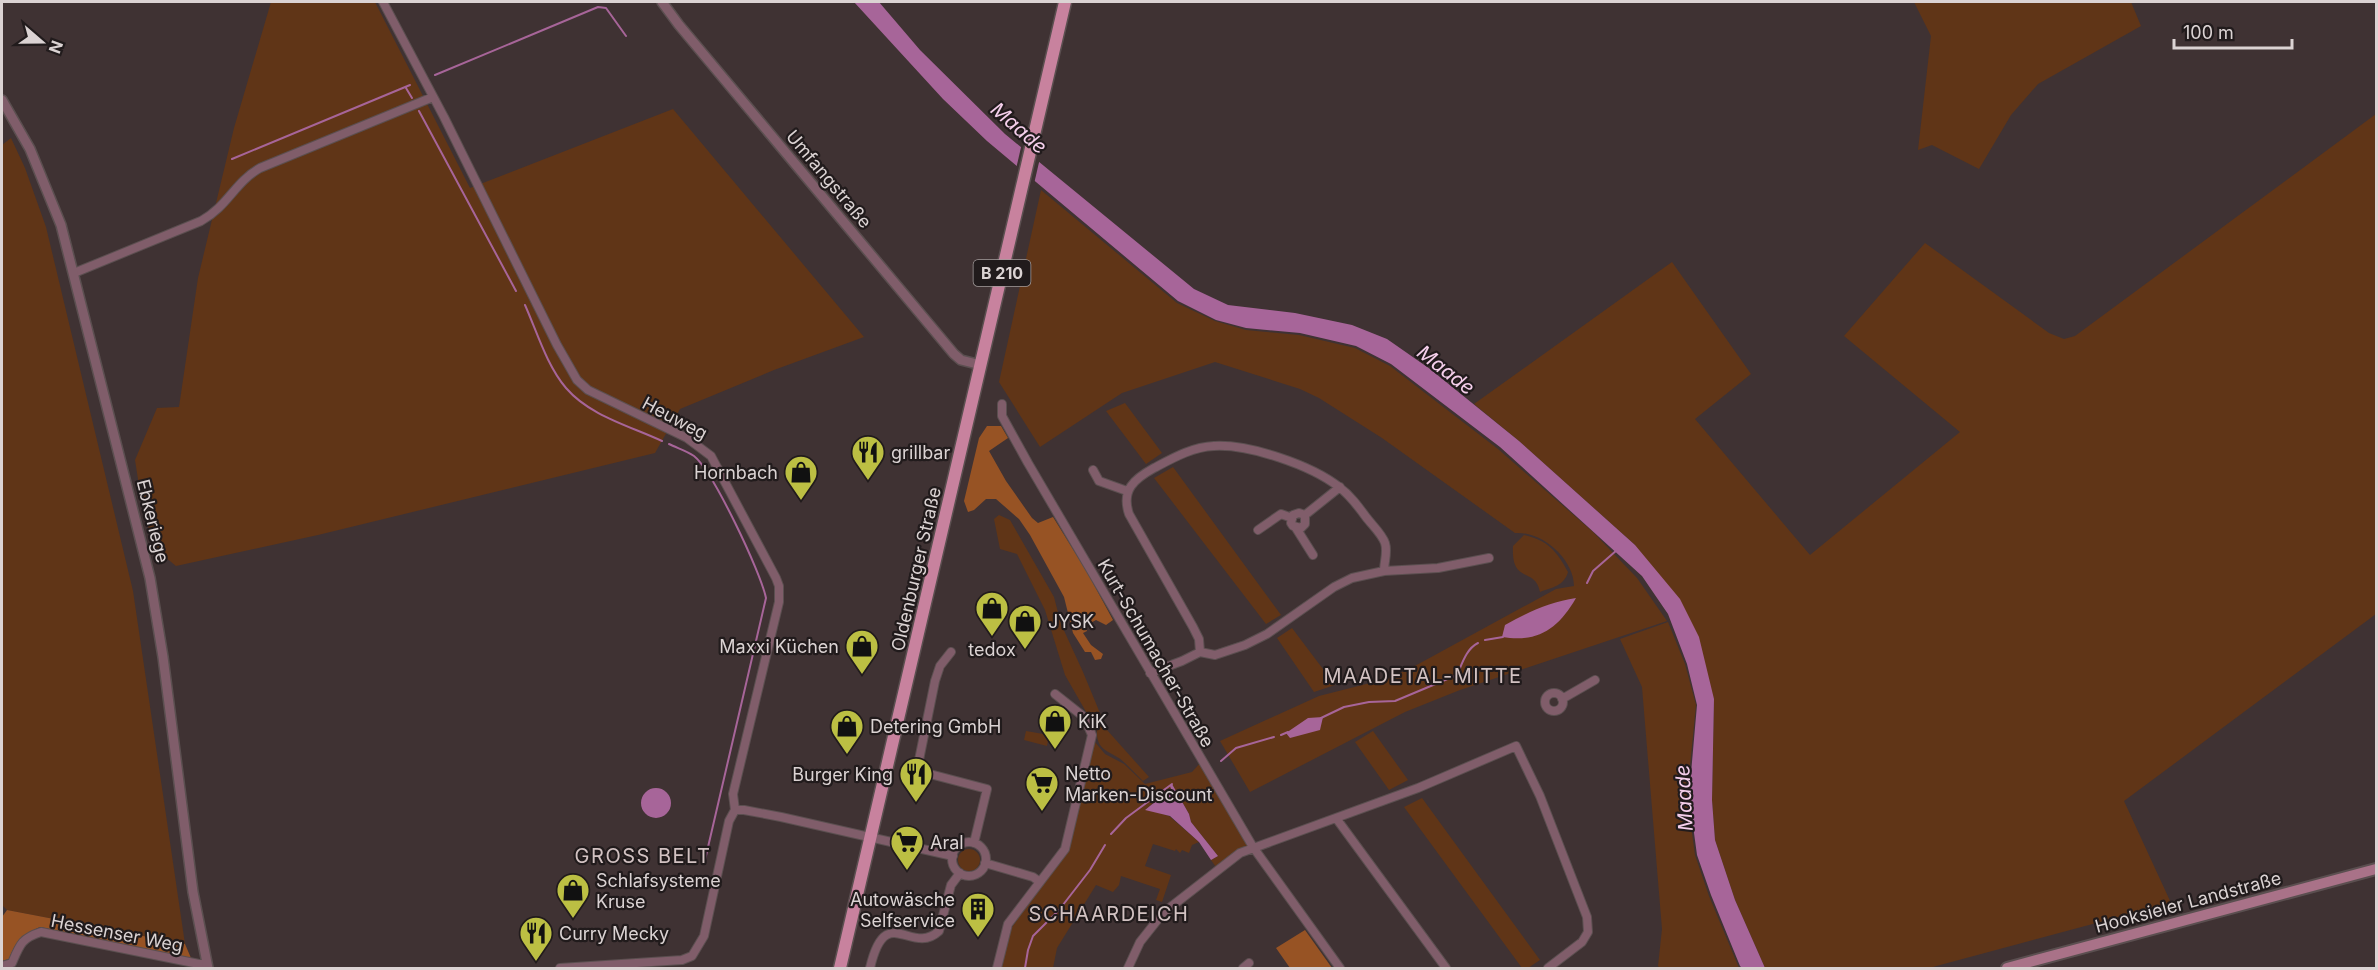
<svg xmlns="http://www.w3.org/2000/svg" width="2378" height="970" font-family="Inter,sans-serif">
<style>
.green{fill:#603517}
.forest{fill:#975324}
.water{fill:#a76599}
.pier{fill:#3f3233}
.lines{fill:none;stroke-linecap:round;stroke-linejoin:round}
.stream{stroke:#a76599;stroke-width:2}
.minor-casing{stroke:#5b4f50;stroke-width:10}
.tertiary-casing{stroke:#5b4f50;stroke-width:12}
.secondary-casing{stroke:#5b4f50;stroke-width:14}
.primary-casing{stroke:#5b4f50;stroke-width:15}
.minor{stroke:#805d6a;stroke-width:8}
.tertiary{stroke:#805d6a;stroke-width:9}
.secondary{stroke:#a97288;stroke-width:10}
.primary{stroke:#c8829e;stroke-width:12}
.labels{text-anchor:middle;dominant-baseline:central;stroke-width:4.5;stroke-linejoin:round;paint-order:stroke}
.shield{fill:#211b1c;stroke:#a39c9c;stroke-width:1.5}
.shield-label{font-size:16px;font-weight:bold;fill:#dbd3d3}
.street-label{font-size:18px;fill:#dbd3d3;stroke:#211b1c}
.poi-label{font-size:18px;fill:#dbd3d3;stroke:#211b1c;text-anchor:start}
.water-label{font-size:20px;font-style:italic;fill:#f5cfeb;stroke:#211b1c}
.neighbourhood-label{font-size:20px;letter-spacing:1.5px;fill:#d2c2c2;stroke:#211b1c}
</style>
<rect width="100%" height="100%" fill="#3f3233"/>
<path class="green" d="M271 2H375L470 188 673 109 864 337 774 370 680 409 655 453 318 535 176 566 159 552 144 517 135 460 157 408 179 407 198 278 234 128Z
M1914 2H2131L2141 26 2038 84 2011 115 1979 169 1932 145 1918 150 1931 36Z
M2376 114V614L2124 801 2171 903 1929 968H1765L1735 900 1715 840 1712 800 1714 699 1635 545 1519 441 1474 404 1672 262 1751 374 1695 419 1810 555 1960 432 1844 336 1925 243 2049 333 2064 339 2075 336Z
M11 138 25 168 46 227 133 591 185 944 7 910 2 905V145Z
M1041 190 1177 303 1215 321 1246 330 1299 335 1355 348 1390 366 1498 449 1593 532 1637 578 1667 621 1460 690 1405 712 1250 792 1220 741 1319 696 1386 679 1413 667 1556 589 1574 586C1574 560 1543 531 1515 533L1382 438 1319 398 1300 389 1215 362 1122 393 1040 447 999 382Z
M1125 403 1162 453 1146 464 1106 411Z
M1173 467 1281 615 1266 624 1154 478Z
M999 515 1010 520 1054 597 1061 624 1083 672 1107 730 1149 777 1143 781C1137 775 1131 769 1125 763 1113 751 1096 753 1097 731L1065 675 1045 610 1017 554 1000 549 994 519Z
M1524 535C1547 540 1557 551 1568 572 1564 586 1553 587 1540 592 1535 566 1511 585 1513 546Z
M1668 622 1685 664 1696 705 1687 796 1695 855 1709 896 1739 968H1660L1658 966 1662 929 1642 687 1620 639Z
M1292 628 1335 685 1314 692 1277 638Z
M1026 731 1049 735 1047 746 1024 740Z
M1373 731 1408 780 1389 790 1355 742Z
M1094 741 1105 754 1124 764 1145 784 1192 772 1202 761 1253 847 1218 870 1211 860 1218 856 1191 822 1189 814 1172 785 1171 789 1146 809 1169 816 1199 842 1192 845 1189 853 1182 850 1180 853 1176 849 1175 851 1153 844 1145 866 1171 875 1162 902 1156 900 1160 889 1121 876 1119 885 1113 892 1096 885 1057 948 1053 968H1001L1010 930 1068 849Z
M1422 798 1540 960 1528 968H1522L1404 807Z
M958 860a11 11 0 1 1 22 0a11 11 0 1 1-22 0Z"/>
<path class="forest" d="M987 426H1001L1008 438 989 451 1006 481 1032 518 1038 523 1053 517 1087 572 1113 620 1106 625 1096 620 1085 626 1087 631 1083 633 1091 645 1103 654 1101 659 1095 660 1091 652H1085L1073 633 1064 597 1030 535 1019 519 996 499H986L974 510 968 512 964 501 979 438Z
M7 910 185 944 191 958 40 927C21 935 17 940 9 959L2 961V917Z
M1305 930 1332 968H1290L1276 948Z"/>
<path class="water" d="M854 2H879L920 50 1005 134 1194 289 1228 305 1295 313 1352 325 1387 339 1430 369 1519 441 1635 545 1680 599 1699 637 1714 699 1712 800 1715 840 1735 900 1765 968H1742L1740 966 1711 895 1697 855 1689 796 1697 705 1687 664 1668 614 1642 576 1500 447 1391 364 1356 346 1300 333 1246 328 1216 320 1178 301 987 141 943 99Z
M1576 598C1558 629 1538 643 1502 637L1505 625C1528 612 1550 602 1576 598Z
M1323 717 1320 730 1290 738 1286 733 1308 718Z
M1172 784 1189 814 1191 822 1218 856 1211 860 1199 842 1170 816 1145 810 1171 789 1170 786Z
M641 803a15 15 0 1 1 30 0a15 15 0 1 1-30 0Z"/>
<path class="pier" d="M1022 143 1040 158 1034 184 1016 169Z"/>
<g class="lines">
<path class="stream" d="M435 75 598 7 606 8 626 36
M406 88 412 98
M419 111 516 291
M232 159 410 85
M525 305C537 332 547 366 566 388 590 416 630 426 662 441
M669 444C677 448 687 451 694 456 713 471 761 573 766 598L705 860
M1587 583 1593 571 1617 550
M1485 640 1503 637
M1321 718 1344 707 1369 702 1395 701 1457 675C1462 664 1466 649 1478 643
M1281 735 1288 732
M1221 761 1236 748 1274 737
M1111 834 1126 818 1172 784
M1025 968 1028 950 1033 936 1059 910 1090 870 1105 845"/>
<defs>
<path id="minor" d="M383 2 444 117 557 345 577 380 588 390 687 438 711 456 776 578 779 586V602L733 794 735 810
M74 273 201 221C229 205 234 183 260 168L433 97
M1002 404V416L1028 463 1253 847 1340 968
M1093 470 1099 481 1127 491
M1305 515 1299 513 1293 515 1291 523 1293 526 1301 528 1305 524V515L1340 487
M1296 528 1313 555
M1258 530 1281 514 1292 518
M1384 571 1438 568 1489 558
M951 652 940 666 935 681 919 760 926 773 987 789 974 843
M1150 673 1182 661 1200 652 1215 655 1245 645 1267 634 1334 587 1352 578 1384 571C1384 562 1388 552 1385 543 1382 534 1372 525 1366 517 1358 506 1350 495 1339 487 1311 465 1249 444 1214 446 1192 447 1173 458 1154 468 1134 479 1121 490 1129 514L1193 627 1199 639 1200 652
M1545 702a9 9 0 1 1 18 0a9 9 0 1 1-18 0Z
M1562 699 1595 680
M735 810H744L781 817 953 856
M1336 818 1446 968
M952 859a17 17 0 1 1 34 0a17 17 0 1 1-34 0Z
M985 863 1033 877 1040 882
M2 966 12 963C20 944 22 938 41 932L199 964H207
M560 968 682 960 692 956 704 936 729 821 735 810
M870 968C886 900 911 957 939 931L951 885 960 873
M997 968 1008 924 1065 849 1092 735 1084 717 1055 694
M1128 968 1140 942 1163 913 1240 853 1418 788 1516 746 1540 796 1587 917 1588 932 1582 942 1548 968
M1243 968 1249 963"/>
<path id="tertiary" d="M662 2 679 25 954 354 961 360 981 365
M2 100 30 149 61 225 150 578 163 657 193 892 208 968"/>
<path id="secondary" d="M2007 968 2376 869"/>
<path id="primary" d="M840 968 1065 2"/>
</defs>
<use href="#minor" class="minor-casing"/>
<use href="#tertiary" class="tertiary-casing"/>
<use href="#secondary" class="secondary-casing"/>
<use href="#primary" class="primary-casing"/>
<use href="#minor" class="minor"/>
<use href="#tertiary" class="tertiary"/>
<use href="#secondary" class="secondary"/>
<use href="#primary" class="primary"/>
</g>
<defs>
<symbol id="restaurant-pin" viewBox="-11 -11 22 30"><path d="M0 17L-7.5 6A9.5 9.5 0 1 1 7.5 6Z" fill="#bcbf43" stroke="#211b1c"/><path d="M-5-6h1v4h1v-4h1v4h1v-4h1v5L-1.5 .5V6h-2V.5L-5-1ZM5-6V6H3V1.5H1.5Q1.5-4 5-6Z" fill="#111"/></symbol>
<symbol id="shop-pin" viewBox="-11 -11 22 30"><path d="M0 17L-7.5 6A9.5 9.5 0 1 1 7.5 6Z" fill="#bcbf43" stroke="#211b1c"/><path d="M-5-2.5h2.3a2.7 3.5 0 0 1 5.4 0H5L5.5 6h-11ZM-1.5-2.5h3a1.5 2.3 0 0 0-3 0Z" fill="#111"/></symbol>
<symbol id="supermarket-pin" viewBox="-11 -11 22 30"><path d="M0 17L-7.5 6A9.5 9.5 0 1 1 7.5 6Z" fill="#bcbf43" stroke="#211b1c"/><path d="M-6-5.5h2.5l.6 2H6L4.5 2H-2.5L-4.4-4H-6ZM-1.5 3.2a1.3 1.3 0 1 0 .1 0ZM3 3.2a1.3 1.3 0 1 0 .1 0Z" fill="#111"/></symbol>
<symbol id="building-pin" viewBox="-11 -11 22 30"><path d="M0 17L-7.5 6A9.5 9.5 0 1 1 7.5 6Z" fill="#bcbf43" stroke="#211b1c"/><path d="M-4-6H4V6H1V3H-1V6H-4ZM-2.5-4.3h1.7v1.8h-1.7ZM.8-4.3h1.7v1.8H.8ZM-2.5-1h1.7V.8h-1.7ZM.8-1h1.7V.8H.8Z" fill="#111"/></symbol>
</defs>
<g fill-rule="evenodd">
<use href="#restaurant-pin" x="849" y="433" width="38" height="52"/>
<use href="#shop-pin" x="782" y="453" width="38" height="52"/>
<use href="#shop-pin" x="973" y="589" width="38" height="52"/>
<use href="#shop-pin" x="1006" y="602" width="38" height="52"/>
<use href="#shop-pin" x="843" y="627" width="38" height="52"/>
<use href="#shop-pin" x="1036" y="702" width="38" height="52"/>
<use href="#shop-pin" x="828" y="707" width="38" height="52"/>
<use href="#restaurant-pin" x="897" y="755" width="38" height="52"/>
<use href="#supermarket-pin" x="1023" y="764" width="38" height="52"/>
<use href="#supermarket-pin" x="888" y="823" width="38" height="52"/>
<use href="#shop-pin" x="554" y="871" width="38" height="52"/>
<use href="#building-pin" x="959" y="890" width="38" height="52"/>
<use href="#restaurant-pin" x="517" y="914" width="38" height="52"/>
</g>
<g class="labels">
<rect class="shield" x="973.5" y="260" width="57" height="26" rx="4.5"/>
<g class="shield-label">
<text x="1002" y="273">B 210</text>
</g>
<g class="street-label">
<text transform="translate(829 179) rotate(50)">Umfangstraße</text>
<text transform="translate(675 418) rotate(28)">Heuweg</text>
<text transform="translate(153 521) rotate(76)">Ebkeriege</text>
<text transform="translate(916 569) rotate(-77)">Oldenburger Straße</text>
<text transform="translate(1156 653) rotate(60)">Kurt-Schumacher-Straße</text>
<text transform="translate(2188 902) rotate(-15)">Hooksieler Landstraße</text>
<text transform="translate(117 933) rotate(11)">Hessenser Weg</text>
</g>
<g class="poi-label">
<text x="891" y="452">grillbar</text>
<text x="778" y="472" text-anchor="end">Hornbach</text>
<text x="1048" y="621">JYSK</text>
<text x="839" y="646" text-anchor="end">Maxxi Küchen</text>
<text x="992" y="649" text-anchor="middle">tedox</text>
<text x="1078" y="721">KiK</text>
<text x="870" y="726">Detering GmbH</text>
<text x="1065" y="773">Netto<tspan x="1065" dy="21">Marken-Discount</tspan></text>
<text x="893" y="774" text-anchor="end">Burger King</text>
<text x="930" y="842">Aral</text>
<text x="596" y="880">Schlafsysteme<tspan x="596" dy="21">Kruse</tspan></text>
<text x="955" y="899" text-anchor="end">Autowäsche<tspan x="955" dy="21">Selfservice</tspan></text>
<text x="559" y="933">Curry Mecky</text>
</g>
<g class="water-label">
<text transform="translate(1019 128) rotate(41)">Maade</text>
<text transform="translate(1446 370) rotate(38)">Maade</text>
<text transform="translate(1684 798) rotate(-93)">Maade</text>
</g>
<g class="neighbourhood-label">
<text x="1423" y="676">MAADETAL-MITTE</text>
<text x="643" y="856">GROSS BELT</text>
<text x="1109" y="914">SCHAARDEICH</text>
</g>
</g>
<rect width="2378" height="970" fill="none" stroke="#dbd3d3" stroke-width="6"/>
<g transform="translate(42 42) rotate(110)" stroke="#211b1c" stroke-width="4.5" paint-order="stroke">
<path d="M0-4.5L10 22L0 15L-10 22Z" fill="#dbd3d3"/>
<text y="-9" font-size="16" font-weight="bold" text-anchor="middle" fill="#dbd3d3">N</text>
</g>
<path d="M2174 39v9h118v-9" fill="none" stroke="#dbd3d3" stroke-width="3"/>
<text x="2183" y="39" font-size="18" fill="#dbd3d3" stroke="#211b1c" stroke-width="4.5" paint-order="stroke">100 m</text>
</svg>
